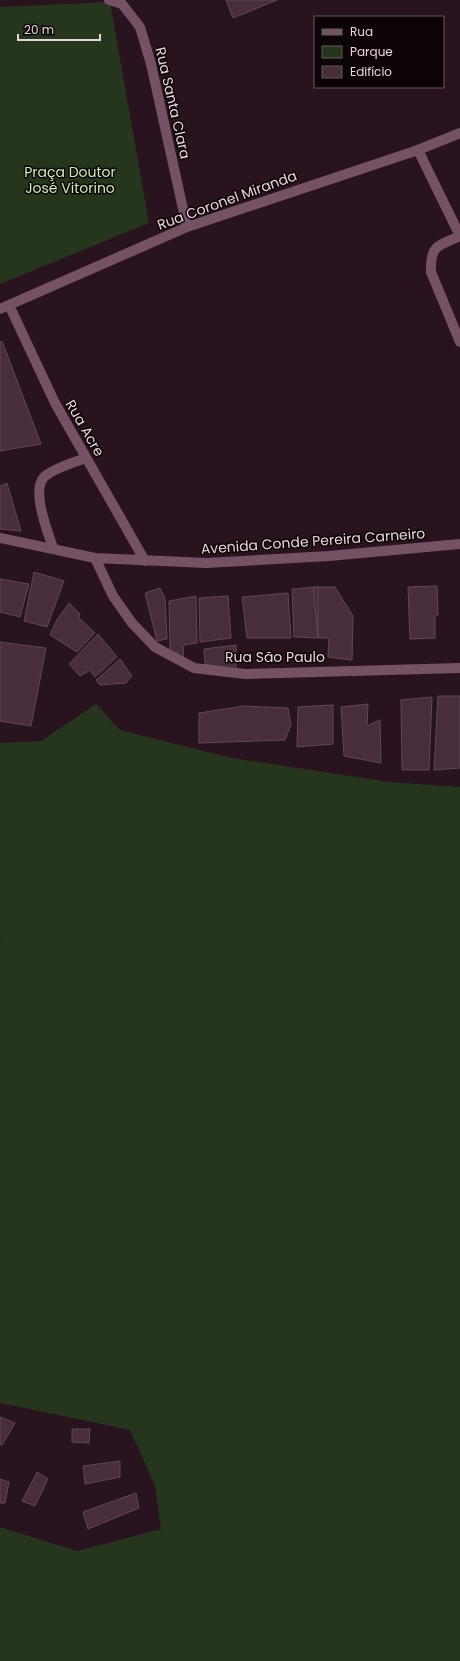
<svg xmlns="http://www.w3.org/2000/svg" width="460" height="1661" font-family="Poppins,sans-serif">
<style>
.green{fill:#25361c}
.building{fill:#482e3b;stroke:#624755}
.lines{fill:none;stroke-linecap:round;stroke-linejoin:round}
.service{stroke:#745263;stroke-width:10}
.minor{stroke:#745263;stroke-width:10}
.labels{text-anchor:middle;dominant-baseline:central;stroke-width:3;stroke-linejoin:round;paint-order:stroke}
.street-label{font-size:14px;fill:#e6d5dd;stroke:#0c0407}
.park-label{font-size:14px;fill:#c9eeb6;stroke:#0c0407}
</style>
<rect width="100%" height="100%" fill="#29131f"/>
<path class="green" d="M110 2 149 223 0 284V7Z
M96 704 120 730 232 758 390 782 460 787V1661H0V1527L77 1551 161 1529 155 1486 130 1430 0 1403V944L1 941H0V743L41 741Z"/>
<path class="building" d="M226 0H277L233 18Z
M2 341 41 444 0 451V342Z
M7 483 21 531 0 529V486Z
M34 572 64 581 47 627 24 621Z
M0 579 29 584 20 617 0 612Z
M437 586 438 615H435V638L410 639 408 587Z
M313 587H335L353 616 352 660 328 657 329 638H318Z
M318 587V638L294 637 292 589Z
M160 588 165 598 167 639 157 641 145 593Z
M288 593 291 638H247L242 597Z
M196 596 197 643 184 645 183 657 170 651 169 601Z
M228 596 231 638 200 642 199 598Z
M69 603 80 614 79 618 95 633 77 652 50 635 57 620Z
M98 634 117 657 95 677 90 670 80 676 69 664Z
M0 642 46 648 31 726 0 721Z
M236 645V669H220L205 664 204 649Z
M120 659 132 676 126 683 100 685 96 680Z
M438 696H460V768L434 770Z
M432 697 429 770H402L401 700Z
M368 704 367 726 380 720 381 763 344 756 341 707Z
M333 705V744L297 747 298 707Z
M244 706 288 708 291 724 285 740 199 743V713Z
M0 1417 15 1423 2 1445 0 1444Z
M72 1429H90L89 1443 72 1442Z
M120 1461V1477L85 1484 83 1466Z
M37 1472 48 1479 35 1506 22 1501Z
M0 1479 9 1482 5 1503H0Z
M136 1493 139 1508 88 1529 83 1512Z"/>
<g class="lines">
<path class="service" d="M418 150 460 236"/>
<path class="minor" d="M109 0 122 4 140 27 151 64 187 227
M460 236C438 246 430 245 431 272L460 342
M9 305 55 403 145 561
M0 309 187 227 418 150 460 133
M0 538 95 558 206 563 329 556 460 544
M53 548C48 532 31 491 44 477 52 469 74 462 86 458
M95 558 113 596 132 623 155 647 194 668 245 674 460 668"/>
</g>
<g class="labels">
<g class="street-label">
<text transform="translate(173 103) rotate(77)">Rua Santa Clara</text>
<text transform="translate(227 200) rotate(-20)">Rua Coronel Miranda</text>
<text transform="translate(85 428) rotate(60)">Rua Acre</text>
<text transform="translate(313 541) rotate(-4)">Avenida Conde Pereira Carneiro</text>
<text x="275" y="657">Rua São Paulo</text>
</g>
<g class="park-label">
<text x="70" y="172">Praça Doutor<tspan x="70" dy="16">José Vitorino</tspan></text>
</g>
</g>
<rect x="314" y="16" width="130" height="72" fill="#0c0407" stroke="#63585d"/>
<rect x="322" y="29" width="20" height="6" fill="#745263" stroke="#63585d"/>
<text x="350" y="36" font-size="12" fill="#e6d5dd">Rua</text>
<rect x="322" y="46" width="20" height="12" fill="#25361c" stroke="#63585d"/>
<text x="350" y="56" font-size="12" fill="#e6d5dd">Parque</text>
<rect x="322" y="66" width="20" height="12" fill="#482e3b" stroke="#63585d"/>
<text x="350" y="76" font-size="12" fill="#e6d5dd">Edifício</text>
<path d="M18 34v6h82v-6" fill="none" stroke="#e6d5dd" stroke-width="2"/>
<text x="24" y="34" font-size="12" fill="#e6d5dd" stroke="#0c0407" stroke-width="3" paint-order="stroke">20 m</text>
</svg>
